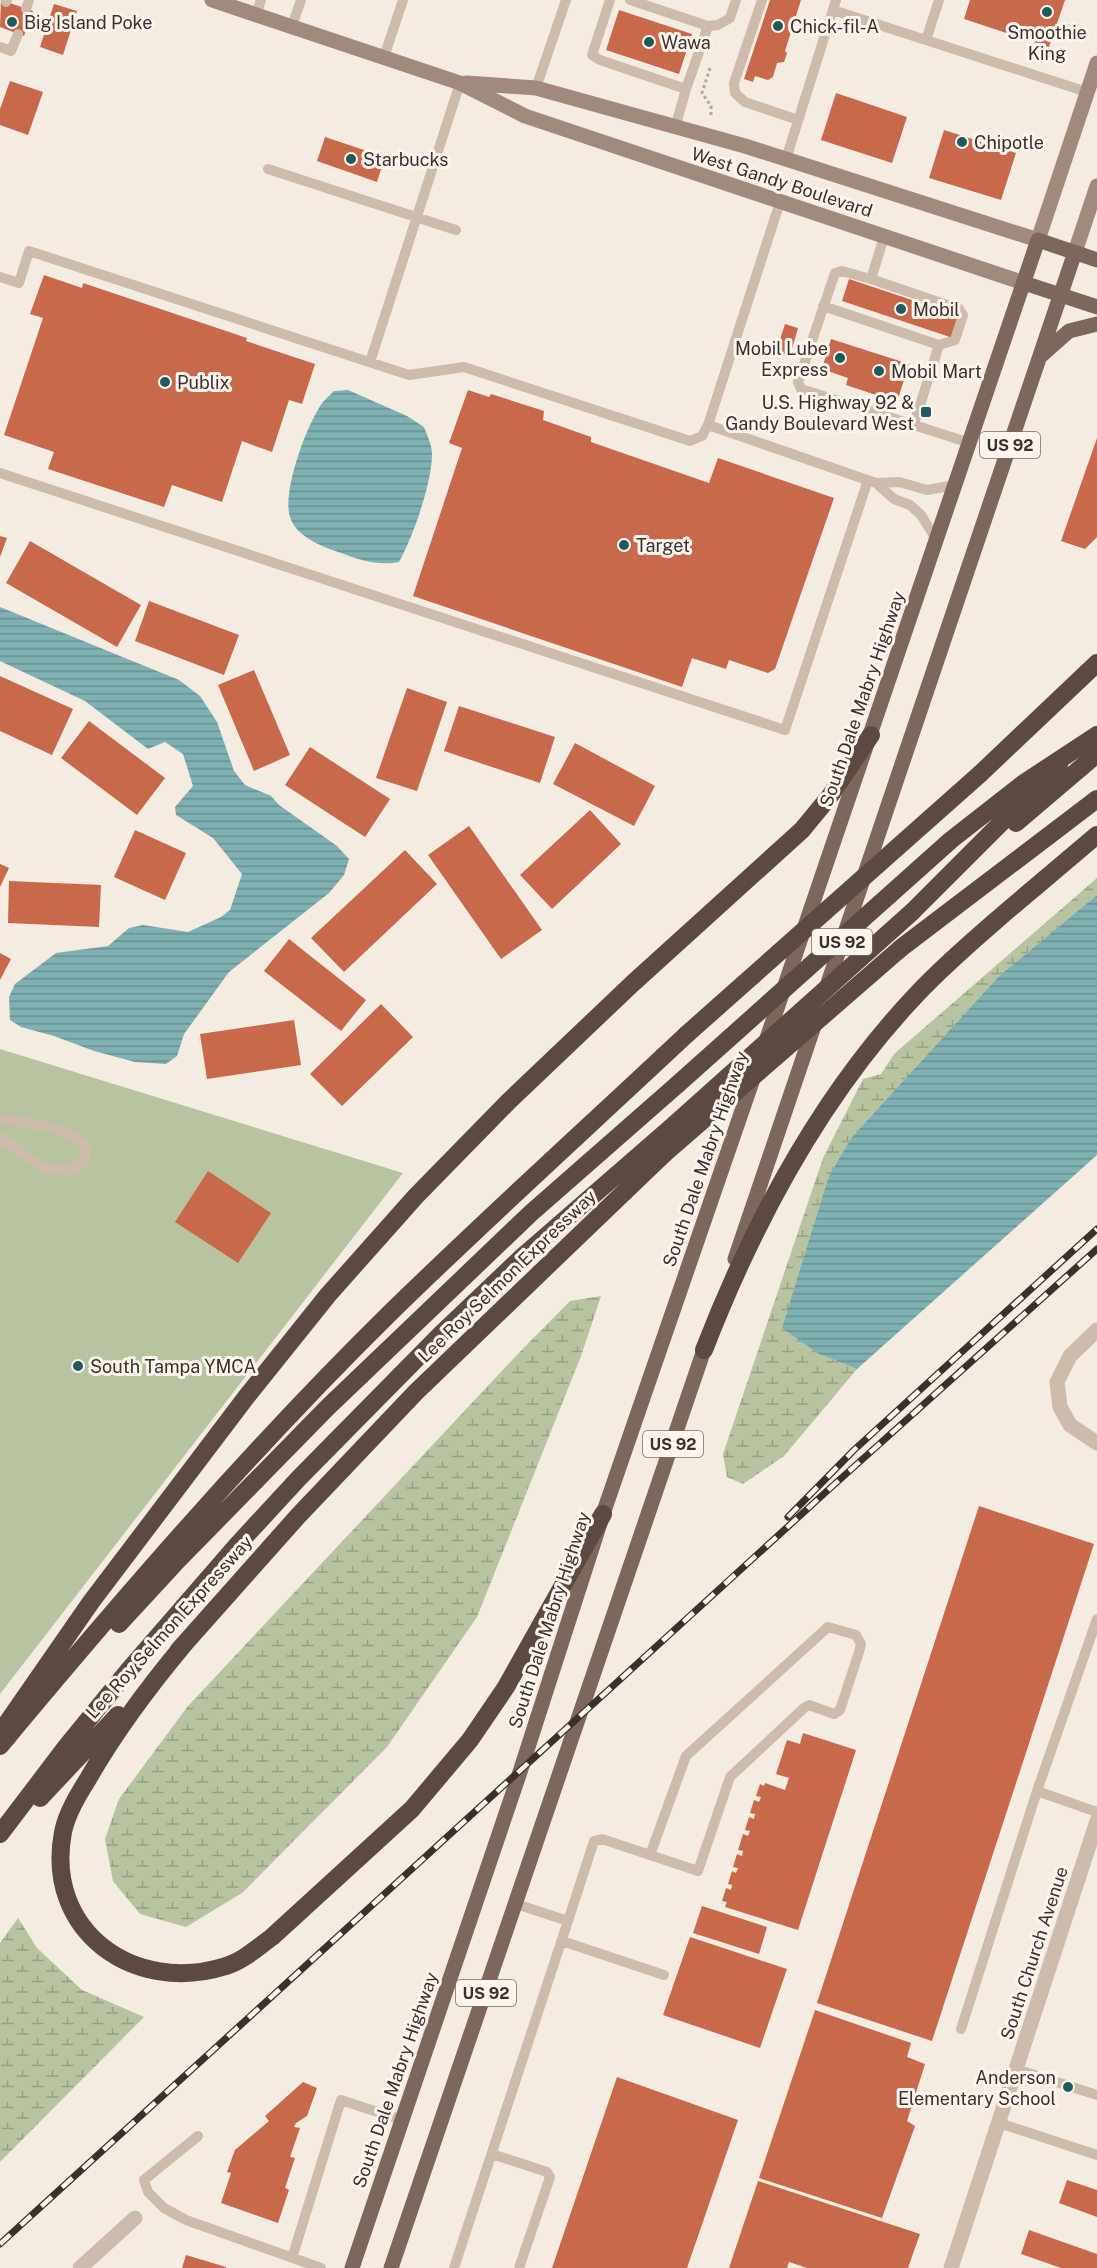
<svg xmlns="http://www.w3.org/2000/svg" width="1097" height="2268" font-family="'Public Sans',sans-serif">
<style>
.green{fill:#b8c4a0}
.wetland{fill:url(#wetland-marsh)}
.water{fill:url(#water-rules)}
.building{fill:#c8694b}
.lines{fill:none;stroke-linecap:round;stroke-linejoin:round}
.path{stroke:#b9a596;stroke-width:3;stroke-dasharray:3 3;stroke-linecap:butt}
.service{stroke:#cdbbac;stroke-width:10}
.minor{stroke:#cdbbac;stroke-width:15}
.secondary{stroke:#a18a7d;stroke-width:15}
.primary{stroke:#7d675c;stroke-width:15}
.motorway{stroke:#5c4a42;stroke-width:18}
.rail-casing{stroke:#3b302b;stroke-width:7}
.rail{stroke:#fbf5ee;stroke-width:4.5;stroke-dasharray:14;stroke-linecap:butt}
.motorway-bridge{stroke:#5c4a42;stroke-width:18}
.poi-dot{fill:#1f5a5e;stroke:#fbf5ee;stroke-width:2}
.labels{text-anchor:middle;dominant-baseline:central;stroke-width:6;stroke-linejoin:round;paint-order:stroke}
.shield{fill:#fbf5ee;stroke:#756b66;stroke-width:1.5}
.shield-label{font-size:16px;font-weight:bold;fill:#3b302b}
.poi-label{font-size:18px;fill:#3b302b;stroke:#fbf5ee;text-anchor:start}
.street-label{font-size:18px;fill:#3b302b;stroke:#fbf5ee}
</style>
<defs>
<pattern id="wetland-marsh" width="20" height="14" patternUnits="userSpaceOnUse" patternTransform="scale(1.5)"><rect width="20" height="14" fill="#b8c4a0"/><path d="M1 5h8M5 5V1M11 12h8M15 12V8" fill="none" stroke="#97a083"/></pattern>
<pattern id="water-rules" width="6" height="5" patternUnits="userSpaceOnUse" patternTransform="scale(1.5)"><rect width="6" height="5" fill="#7fb0b2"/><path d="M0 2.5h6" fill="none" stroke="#699091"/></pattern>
</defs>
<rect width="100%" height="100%" fill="#f4ebe1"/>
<path class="green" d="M0 1049 403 1173 0 1694Z"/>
<path class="wetland" d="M1097 878V895L999 976 851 1138 829 1176 819 1354 857 1369 784 1456 743 1484 727 1477 723 1454 823 1158 863 1079 881 1074 894 1054Z
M601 1296 581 1356 477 1617 387 1747 242 1893 186 1927 140 1914 113 1881 105 1839 119 1799 188 1706 514 1358 570 1301Z
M18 1918 37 1948 82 1990 144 2017 0 2162V1943Z"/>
<path class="water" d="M348 390 407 416 424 427C427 435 432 445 432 454 432 483 413 537 399 562 378 566 360 560 341 553 323 547 296 537 290 517 282 493 305 430 319 408 322 402 329 396 334 391Z
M0 607 179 680 200 696 217 722 234 771 245 785 271 796 279 805 337 846 349 859 344 875 329 893 229 972 184 1034 177 1056 166 1064 135 1062 94 1051 54 1036 21 1027 10 1020 9 997 15 984 56 953 108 946 129 928 143 925 188 932 221 917 230 910 242 874 213 838 176 815 175 807 193 786 183 754 165 742 148 749 85 701 0 661Z
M1097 895V1155L857 1369 819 1354 782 1328 829 1176 851 1138 999 976Z"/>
<path class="building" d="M1 0 33 11 24 36 0 27Z
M770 0H801L785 51 787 53 784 62 777 63 773 77 768 80 755 76 753 82 744 79Z
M970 0H1065L1049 47 964 19Z
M54 4 77 11 63 55 40 47Z
M619 10 692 34 679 74 606 50Z
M10 81 43 92 28 135 0 125V109Z
M836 93 907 117 892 163 821 140Z
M944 130 1016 153 1001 200 929 178Z
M325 137 385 157 377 182 317 161Z
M44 275 82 288 83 283 247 338 246 341 315 364 302 404 289 400 272 452 242 441 222 502 172 485 164 507 48 469 54 452 4 435 43 318 30 314Z
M849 279 960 316 953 338 842 301Z
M785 324 798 328 790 356 776 352Z
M831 339 909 364 897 402 846 385 848 378 822 369Z
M468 390 489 397 491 394 544 411 543 420 591 437V442L709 483 718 458 834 498 775 669 768 673 729 660 726 669 692 658 682 687 413 596 462 448 449 443Z
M1097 438V537L1085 549 1061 541Z
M0 536 7 538 0 557Z
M30 541 141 605 117 647 6 583Z
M149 601 239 635 224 675 135 641Z
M254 670 290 755 254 771 218 685Z
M0 676 73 709 52 755 0 731Z
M407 688 447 702 417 791 376 778Z
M459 706 555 737 540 783 444 751Z
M89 721 165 778 137 815 61 758Z
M575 743 655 786 634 826 553 784Z
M310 747 390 799 365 837 285 785Z
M590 810 621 844 552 909 520 875Z
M469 826 542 930 501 959 428 855Z
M135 830 186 853 165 900 114 877Z
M405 850 437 884 344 972 311 938Z
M0 864 9 868 0 887Z
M9 881 101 885 99 927 8 923Z
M289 939 366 1000 341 1031 264 971Z
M0 953 11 959 0 980Z
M381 1004 413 1037 342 1106 310 1074Z
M294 1020 301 1065 207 1079 200 1034Z
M208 1171 271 1213 238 1263 175 1222Z
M979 1506 1094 1544 932 2041 817 2003Z
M803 1733 856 1750 798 1930 725 1907 727 1902 722 1901 726 1888 731 1890 732 1885 728 1884 732 1871 736 1873 738 1868 733 1867 737 1854 742 1856 743 1851 738 1850 743 1834 748 1836 750 1831 745 1830 749 1817 754 1819 755 1814 750 1813 754 1800 759 1802 761 1797 756 1796 760 1784 764 1786 765 1783 785 1790 789 1778 776 1774 787 1740 800 1744Z
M702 1906 767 1927 759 1954 693 1933Z
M690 1937 787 1969 760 2048 663 2015Z
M815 2010 911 2043 907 2057 925 2064 907 2121 915 2126 882 2218 759 2178Z
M617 2077 738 2120 687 2268H552Z
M303 2082 317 2088 307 2116 296 2123 294 2127 300 2128 290 2157 295 2158 285 2188 289 2190 278 2223 221 2203 231 2173 227 2172 235 2150 269 2121 265 2116Z
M1067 2180 1097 2190V2217L1059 2203Z
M758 2181 920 2234 908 2268H807L789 2262 787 2268H729Z
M1029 2230 1097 2254V2268H1061L1021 2254Z
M186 2255 226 2267V2268H182Z"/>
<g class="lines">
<path class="path" d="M710 68 702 93 711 106V116"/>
<path class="service" d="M610 0 592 55 600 60 686 89
M630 0 708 26 686 89 675 128
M762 0 734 83 735 93 745 102 798 120
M6 2 7 0
M26 9 29 0
M833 10 1087 92
M256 15 261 0
M292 26 301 0
M708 26 718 25 730 18 736 0
M926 40 939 0
M0 47 11 51 18 34
M384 57 403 0
M536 88 566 0
M786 159 836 0
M268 169 456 230
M884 237 871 279 842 271 835 273 798 382 801 389 970 443
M0 277 19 283 29 251 409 375 464 367 690 441 702 436 708 425 876 483 894 499 910 505 921 515 937 541
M871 279 959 309 963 315 955 340 939 345
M823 306 939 345 914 424
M370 362 460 83
M708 425 780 202
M0 473 785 730 868 480
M876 483 899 482 927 490 955 485
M0 1121 6 1119C34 1125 67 1126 87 1147L83 1162 72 1170 45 1169 0 1137
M1097 1619 1037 1791 1097 1812
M516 1904 568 1921 594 1841 602 1839 650 1855 686 1756 828 1627 856 1635 861 1644 859 1652 840 1710 834 1714 809 1705 804 1708 730 1777 698 1871 650 1855
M562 1941 664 1975
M961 2029 1037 1791
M1016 2069 1097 2095
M999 2123 1097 2155
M198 2136 144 2180 148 2192 164 2208 186 2220 321 2268
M492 2154 547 2172 550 2177 519 2268
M292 2258 341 2100 402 2120
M454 2268 568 1921"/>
<path class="minor" d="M1097 1330 1070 1356 1057 1382 1060 1407 1070 1425 1097 1443
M80 2268 135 2218
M951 2268 1097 1821"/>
<path class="secondary" d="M212 0 460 83 525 116 1024 283
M466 83 536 88 745 146 1038 240 1097 63
M1075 252 1097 186"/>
<path class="primary" d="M1024 283 1097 307
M1042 355 1069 331 1097 324
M826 989 1075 252
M765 1044 1038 240 1097 260
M735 1259 816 1020
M352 2268 520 1772 603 1514 754 1076
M391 2268 707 1341"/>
<path class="motorway" d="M980 774 1097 663
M1016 823 1097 754
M912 912 1059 765
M901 948 1097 799
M704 1350C754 1221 821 1095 917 994 945 964 976 938 1007 911 1037 886 1067 860 1097 835
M119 1624 179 1559 328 1407 531 1213 678 1084
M186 1642C150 1685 116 1730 88 1779 78 1795 67 1813 63 1832 44 1932 135 1995 226 1966 243 1961 258 1947 272 1937L412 1809 470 1740 506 1687 603 1514
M178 1651 298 1516 416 1392 664 1154
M0 1733 91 1602 247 1396 328 1295 416 1196 509 1101 632 984 802 830 830 796 871 735
M0 1746C124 1597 251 1450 389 1314 486 1219 587 1128 686 1035
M40 1798 118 1715
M0 1834 66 1747 128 1671 239 1543 299 1478 440 1335 522 1257 675 1124"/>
<defs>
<path id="rail" d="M788 1517 854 1450 1097 1229
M0 2244 827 1491 1097 1249"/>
</defs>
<use href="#rail" class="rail-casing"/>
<use href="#rail" class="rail"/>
<path class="motorway-bridge" d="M686 1035 980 774
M678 1084 951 840 1024 783 1097 735
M675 1124 912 912
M664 1154 901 948"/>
</g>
<g class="poi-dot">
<circle cx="1047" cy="12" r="6"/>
<circle cx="12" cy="22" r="6"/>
<circle cx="778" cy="26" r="6"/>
<circle cx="649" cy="42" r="6"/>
<circle cx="962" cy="142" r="6"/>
<circle cx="351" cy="159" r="6"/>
<circle cx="901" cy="309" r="6"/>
<circle cx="840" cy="358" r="6"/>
<circle cx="879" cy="371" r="6"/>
<circle cx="165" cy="382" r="6"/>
<rect x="920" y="406" width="12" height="12" rx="3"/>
<circle cx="624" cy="545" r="6"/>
<circle cx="78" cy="1366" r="6"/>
<circle cx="1068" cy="2087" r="6"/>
</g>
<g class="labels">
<g class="shield">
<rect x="980" y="432" width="60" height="26" rx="4.5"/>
<rect x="812" y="929" width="60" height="26" rx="4.5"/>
<rect x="643" y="1431" width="60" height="26" rx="4.5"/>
<rect x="456" y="1980" width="60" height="26" rx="4.5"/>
</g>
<g class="shield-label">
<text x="1010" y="445">US 92</text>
<text x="842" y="942">US 92</text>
<text x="673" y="1444">US 92</text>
<text x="486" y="1993">US 92</text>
</g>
<g class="poi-label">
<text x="24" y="22">Big Island Poke</text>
<text x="790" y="26">Chick-fil-A</text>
<text x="1047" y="32" text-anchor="middle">Smoothie<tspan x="1047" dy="21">King</tspan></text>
<text x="661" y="42">Wawa</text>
<text x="974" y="142">Chipotle</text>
<text x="363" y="159">Starbucks</text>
<text x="913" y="309">Mobil</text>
<text x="828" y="348" text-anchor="end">Mobil Lube<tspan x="828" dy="21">Express</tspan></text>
<text x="891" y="371">Mobil Mart</text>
<text x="177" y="382">Publix</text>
<text x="914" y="402" text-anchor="end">U.S. Highway 92 &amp;<tspan x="914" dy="21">Gandy Boulevard West</tspan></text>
<text x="636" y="545">Target</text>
<text x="90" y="1366">South Tampa YMCA</text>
<text x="1056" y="2077" text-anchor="end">Anderson<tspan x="1056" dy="21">Elementary School</tspan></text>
</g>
<g class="street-label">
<text transform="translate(782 182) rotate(18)">West Gandy Boulevard</text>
<text transform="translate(862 699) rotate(-71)">South Dale Mabry Highway</text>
<text transform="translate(705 1159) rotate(-71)">South Dale Mabry Highway</text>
<text transform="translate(507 1276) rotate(-44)">Lee Roy Selmon Expressway</text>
<text transform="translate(549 1620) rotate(-72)">South Dale Mabry Highway</text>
<text transform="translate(169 1627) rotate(-48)">Lee Roy Selmon Expressway</text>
<text transform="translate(1034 1953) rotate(-72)">South Church Avenue</text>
<text transform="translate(395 2080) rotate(-71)">South Dale Mabry Highway</text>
</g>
</g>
</svg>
